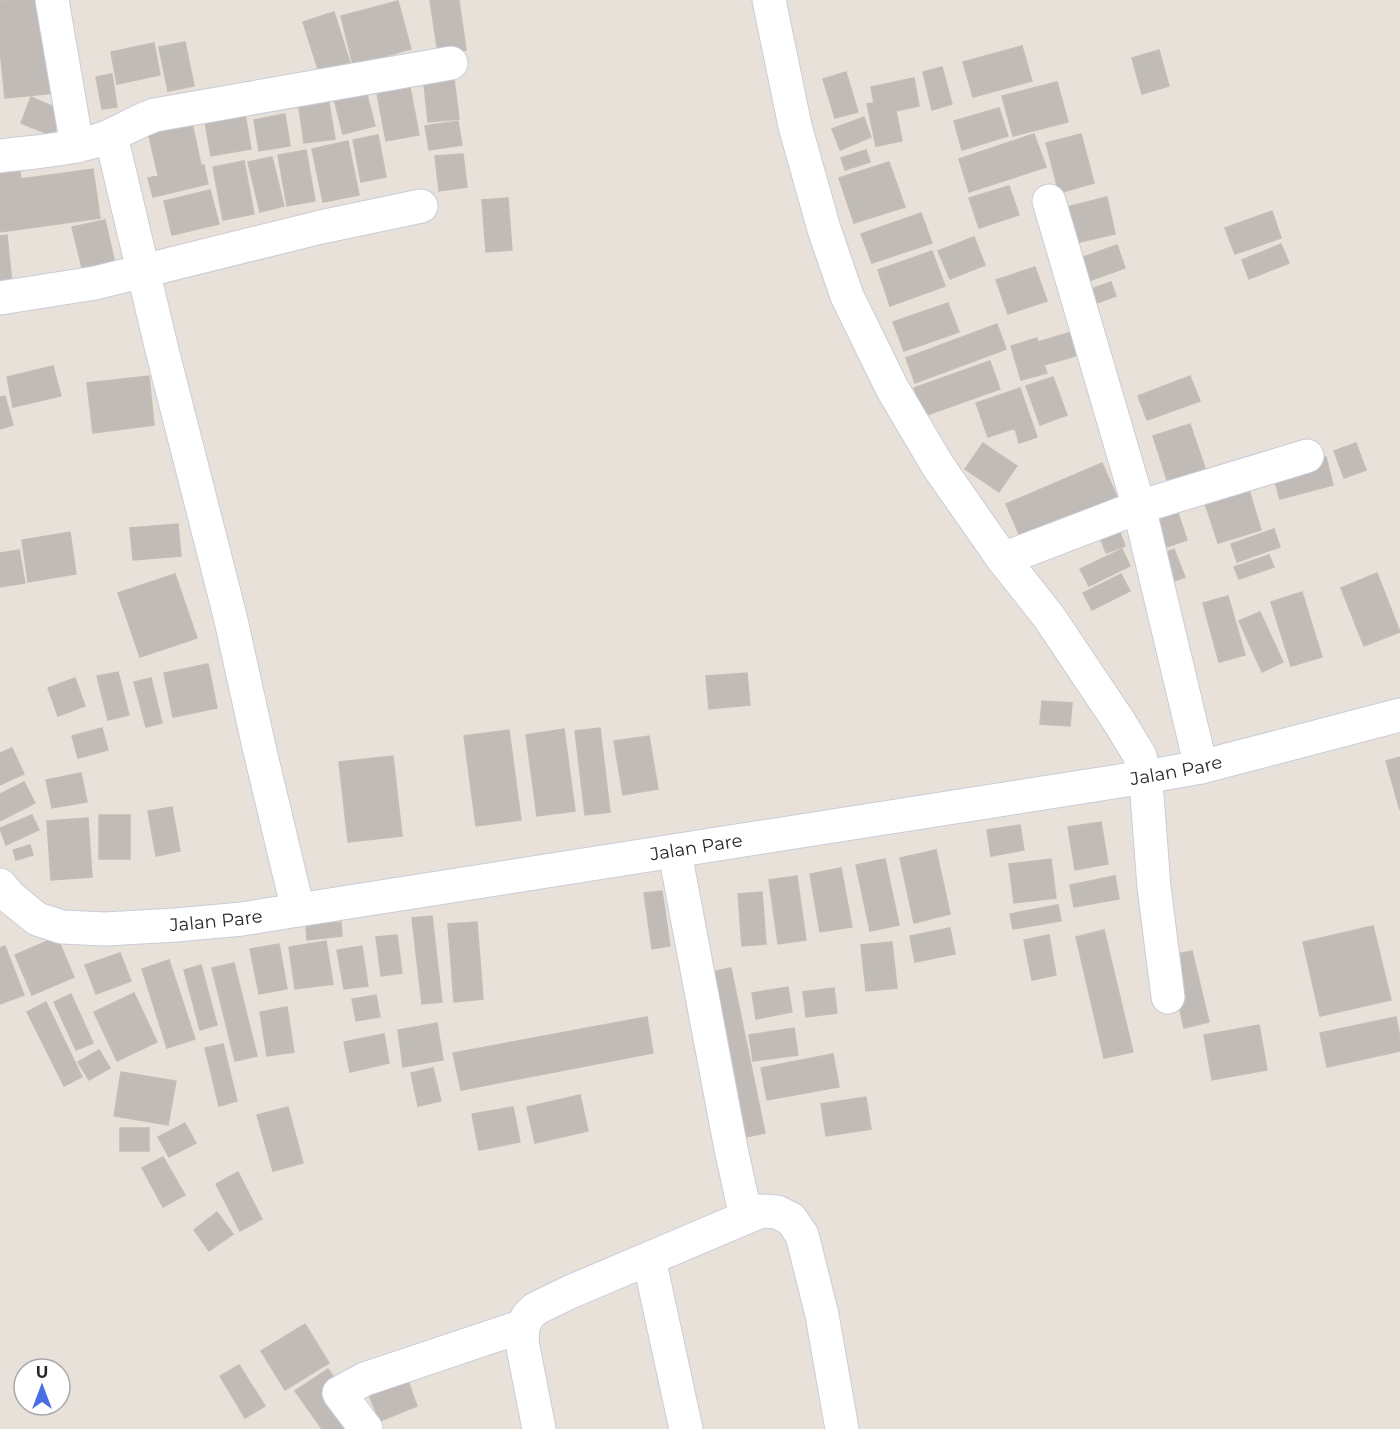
<svg xmlns="http://www.w3.org/2000/svg" width="1400" height="1429" font-family="Montserrat,sans-serif">
<style>
.building{fill:#c0bbb7;stroke:#c3bdb4;stroke-width:1.5}
.lines{fill:none;stroke-linecap:round;stroke-linejoin:round}
.minor-casing{stroke:#c9ccd8;stroke-width:35}
.minor{stroke:#fff;stroke-width:33}
.labels{text-anchor:middle;dominant-baseline:central;stroke-width:6;stroke-linejoin:round;paint-order:stroke}
.street-label{font-size:18px;fill:#272727;stroke:#fff}
</style>
<rect width="100%" height="100%" fill="#e8e1da"/>
<path class="building" d="M15 0H47L56 93 5 98 0 49V1Z
M430 0H459L466 50 438 54Z
M398 1 411 49 353 65 341 16Z
M334 12 350 63 319 72 303 22Z
M185 42 194 86 168 91 159 47Z
M154 43 160 75 117 84 111 52Z
M1022 46 1032 81 973 97 963 62Z
M1159 50 1169 86 1142 94 1132 58Z
M942 67 952 104 932 110 923 72Z
M453 71 459 119 428 122 423 75Z
M846 72 858 112 835 118 823 79Z
M112 74 117 107 102 109 96 77Z
M914 78 919 106 896 111 902 141 876 146 867 104 874 103 871 87Z
M409 82 419 135 386 141 376 88Z
M1057 82 1068 122 1013 136 1002 96Z
M365 87 375 126 343 134 333 95Z
M31 97 63 111 53 136 21 123Z
M328 97 335 139 304 143 298 101Z
M999 108 1008 136 962 150 954 121Z
M244 109 251 149 211 156 204 116Z
M190 114 201 165 158 175 146 123Z
M285 114 290 146 259 151 254 120Z
M864 117 871 137 840 150 832 129Z
M458 121 462 145 429 150 425 126Z
M1034 134 1046 167 969 192 959 159Z
M1081 134 1094 183 1059 193 1046 143Z
M378 135 386 177 361 182 353 140Z
M348 141 359 195 323 202 312 149Z
M306 150 315 201 287 206 278 155Z
M866 150 870 162 845 170 841 158Z
M463 154 467 187 439 191 435 156Z
M272 157 284 206 260 212 248 162Z
M18 159 21 179 93 169 100 218 0 232V161Z
M244 161 254 214 223 220 213 167Z
M889 162 905 207 854 223 839 178Z
M204 165 208 184 153 197 148 178Z
M1009 186 1019 215 979 228 969 198Z
M210 190 219 224 172 235 164 201Z
M1107 197 1115 234 1075 243 1067 207Z
M508 198 512 250 486 252 482 200Z
M1272 211 1281 238 1235 254 1225 228Z
M921 213 932 243 872 263 861 234Z
M105 220 116 268 84 276 72 227Z
M7 235 12 283 0 284V236Z
M974 237 985 265 950 279 938 251Z
M1281 244 1289 263 1249 279 1242 260Z
M1117 245 1125 268 1083 283 1075 260Z
M932 251 945 286 890 306 878 270Z
M1035 267 1047 301 1008 314 996 280Z
M1111 282 1116 296 1086 307 1080 293Z
M948 303 959 332 904 351 893 322Z
M997 324 1006 349 915 383 906 358Z
M1079 330 1086 353 1044 365 1047 373 1021 380 1011 346 1037 338 1038 342Z
M990 361 1000 389 924 416 914 388Z
M53 366 61 396 13 407 7 377Z
M149 376 154 425 93 433 87 383Z
M1190 376 1200 401 1147 420 1138 396Z
M1053 377 1067 415 1040 425 1026 386Z
M1020 388 1037 437 1019 443 1015 428 988 437 976 403Z
M5 396 13 425 0 429V397Z
M1190 424 1206 471 1168 483 1153 436Z
M983 443 1017 466 999 492 965 469Z
M1356 443 1366 470 1344 478 1334 451Z
M1326 457 1333 485 1280 499 1272 472Z
M1102 463 1118 499 1022 541 1006 504Z
M1246 480 1261 530 1218 543 1202 494Z
M1175 504 1187 540 1158 550 1146 514Z
M1115 519 1125 546 1106 553 1096 526Z
M178 524 181 556 133 560 130 528Z
M1274 529 1280 547 1237 562 1231 544Z
M70 532 76 574 28 582 22 540Z
M1122 549 1130 566 1089 586 1080 569Z
M1174 549 1185 577 1169 583 1158 556Z
M19 550 25 583 0 587V553Z
M1269 555 1274 567 1239 579 1234 567Z
M1377 573 1400 632 1364 646 1341 588Z
M175 574 197 638 140 657 118 593Z
M1121 574 1130 591 1092 610 1083 593Z
M1302 592 1322 657 1291 666 1271 602Z
M1228 596 1245 655 1219 662 1203 603Z
M1260 612 1283 662 1262 672 1239 621Z
M208 664 217 708 173 717 164 673Z
M118 672 129 715 108 720 97 676Z
M747 673 750 705 709 709 706 676Z
M75 678 85 706 58 716 48 688Z
M151 678 162 723 146 727 134 682Z
M1042 701 1072 703 1070 726 1040 724Z
M102 728 108 750 78 758 72 736Z
M600 728 610 812 585 815 575 731Z
M564 729 575 811 537 816 526 735Z
M509 730 521 820 476 826 464 736Z
M649 736 658 789 623 795 614 741Z
M12 748 24 774 0 785V753Z
M393 756 402 836 348 842 339 762Z
M1400 757V810L1386 761Z
M81 773 87 802 52 808 46 780Z
M24 782 35 803 0 821V794Z
M172 807 180 851 156 856 148 811Z
M32 815 39 830 6 845 0 828Z
M99 815H130V859H99Z
M88 818 92 877 51 880 47 821Z
M1101 822 1108 864 1075 870 1068 827Z
M1020 825 1024 850 991 856 987 830Z
M30 845 33 855 16 860 13 850Z
M936 850 950 914 914 923 900 858Z
M885 859 899 925 870 931 856 865Z
M1051 859 1056 898 1014 903 1009 864Z
M841 868 852 927 820 932 810 874Z
M797 876 806 940 778 944 769 880Z
M1115 876 1119 899 1074 907 1070 885Z
M662 891 670 946 652 949 644 893Z
M762 892 766 944 742 946 738 894Z
M1058 905 1061 921 1013 929 1010 914Z
M432 916 442 1002 422 1004 412 918Z
M341 922 342 936 307 940 306 925Z
M477 922 483 999 454 1002 448 924Z
M1373 926 1391 1000 1320 1016 1303 942Z
M950 928 955 954 915 962 910 936Z
M1104 930 1133 1052 1104 1058 1076 937Z
M397 935 402 973 381 976 376 937Z
M1049 935 1056 975 1032 980 1024 940Z
M57 937 74 977 32 995 15 955Z
M326 941 333 984 295 989 289 947Z
M892 942 897 988 866 991 861 945Z
M279 944 287 989 259 994 250 949Z
M5 946 24 995 0 1004V948Z
M362 946 368 986 344 989 337 950Z
M1192 951 1209 1022 1184 1028 1168 956Z
M120 953 131 981 96 994 85 965Z
M169 960 195 1039 167 1048 142 969Z
M234 963 257 1056 235 1061 212 968Z
M201 965 217 1025 200 1030 184 970Z
M731 968 765 1133 721 1142 686 977Z
M788 987 792 1012 756 1019 752 993Z
M834 988 837 1013 806 1017 803 992Z
M134 993 157 1042 117 1061 94 1012Z
M71 994 93 1043 76 1050 54 1002Z
M376 995 380 1017 356 1021 352 999Z
M46 1002 82 1077 64 1086 27 1012Z
M287 1007 294 1052 267 1056 260 1012Z
M647 1017 653 1053 461 1090 453 1053Z
M1396 1017 1400 1038V1051L1327 1067 1320 1033Z
M437 1023 443 1060 403 1067 398 1030Z
M1259 1025 1267 1070 1212 1080 1204 1035Z
M794 1028 798 1055 753 1061 749 1035Z
M384 1034 389 1063 350 1072 344 1042Z
M223 1044 237 1101 219 1106 205 1048Z
M99 1050 110 1068 89 1080 78 1062Z
M833 1054 839 1087 767 1100 761 1068Z
M433 1068 441 1101 418 1106 411 1073Z
M121 1072 176 1081 168 1125 114 1116Z
M580 1095 588 1131 535 1143 527 1107Z
M866 1097 871 1129 826 1136 821 1104Z
M288 1107 303 1163 273 1171 257 1115Z
M513 1107 520 1142 479 1150 472 1114Z
M185 1123 196 1143 169 1157 158 1137Z
M120 1128H149V1151H120Z
M163 1157 185 1195 163 1207 142 1168Z
M238 1172 262 1219 240 1231 216 1184Z
M217 1212 233 1234 209 1251 194 1230Z
M305 1324 329 1363 285 1390 261 1351Z
M239 1365 265 1406 245 1418 220 1376Z
M328 1369 370 1429H322L295 1391Z
M407 1378 417 1406 380 1421 368 1393Z"/>
<g class="lines">
<defs>
<g id="minor">
<path d="M52 0 77 146"/>
<path d="M769 0 795 126 824 229 847 296 892 388 938 466 1003 559 1049 617 1120 723 1140 756 1147 795 1154 887 1168 997"/>
<path d="M111 136 162 350 230 616 259 747 298 910"/>
<path d="M0 156C33 152 67 150 99 140 118 134 134 122 155 115L451 63"/>
<path d="M1049 201 1139 507 1201 767"/>
<path d="M0 298 95 283 321 227 421 206"/>
<path d="M1003 559 1139 507 1307 456"/>
<path d="M675 853 731 1149 746 1217"/>
<path id="s1" d="M0 885 10 897 37 919 62 927 105 929 176 925 242 919 298 910 1145 777 1201 767 1400 715"/>
<path d="M649 1259 686 1429"/>
<path d="M366 1429 339 1393 365 1379 523 1326"/>
<path d="M539 1429 522 1342 523 1326 528 1316 535 1309 570 1292 761 1211 777 1212 791 1219 802 1235 822 1315 842 1429"/>
</g>
</defs>
<use href="#minor" class="minor-casing"/>
<use href="#minor" class="minor"/>
</g>
<g class="labels">
<g class="street-label">
<text stroke="none"><textPath href="#s1" startOffset="1203">Jalan Pare</textPath></text>
<text stroke="none"><textPath href="#s1" startOffset="717">Jalan Pare</textPath></text>
<text stroke="none"><textPath href="#s1" startOffset="231">Jalan Pare</textPath></text>
</g>
</g>
<g transform="translate(42 1387)"><circle r="28" fill="#ffffff" stroke="#a9a9a9" stroke-width="1.5"/>
<path d="M0-4.5L10 22L0 15L-10 22Z" fill="#4b6ee4"/>
<text y="-9" font-size="16" font-weight="bold" text-anchor="middle" fill="#272727">U</text>
</g>
</svg>
